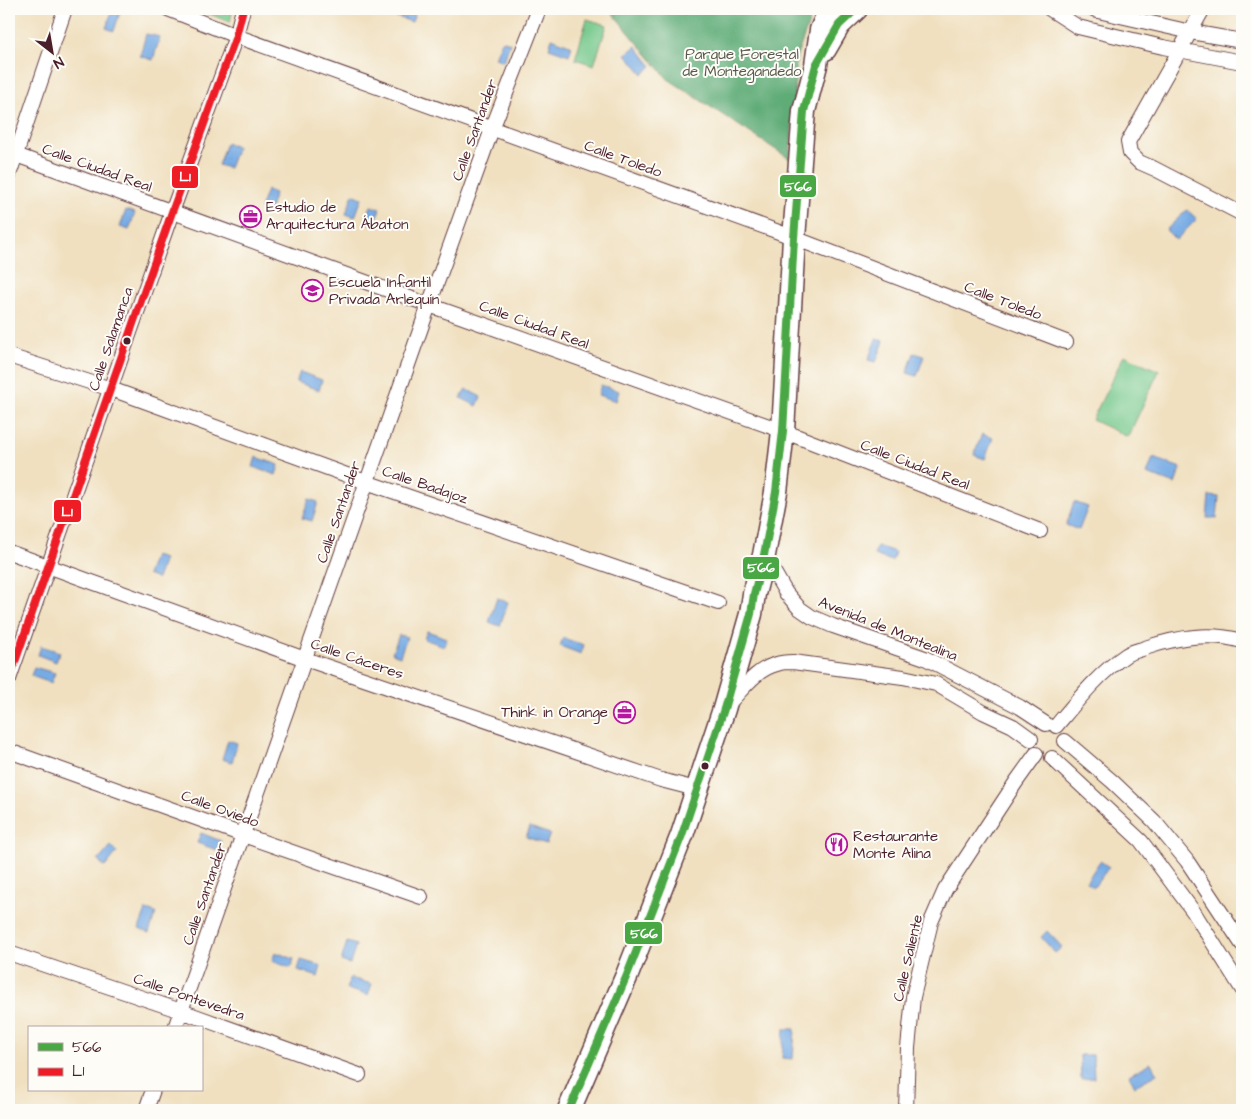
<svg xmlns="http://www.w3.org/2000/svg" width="1251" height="1119" font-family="'Architects Daughter',sans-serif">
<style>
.green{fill:#74c88b;stroke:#5f745b}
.forest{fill:#5fac77;stroke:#546651}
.water{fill:#77abe4;stroke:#606588}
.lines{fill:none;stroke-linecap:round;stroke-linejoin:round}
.minor-casing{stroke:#633c41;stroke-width:16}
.primary-casing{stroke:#633c41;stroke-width:25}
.minor{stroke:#fff;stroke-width:14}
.primary{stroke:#fff;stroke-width:22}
.bus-1-casing{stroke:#fdfcf7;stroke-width:11}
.bus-2-casing{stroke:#fdfcf7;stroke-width:11}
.bus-1{stroke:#4aa844;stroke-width:8}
.bus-2{stroke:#ee1c25;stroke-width:8}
.bus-dot{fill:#4a1f2b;stroke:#fdfcf7;stroke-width:2}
.labels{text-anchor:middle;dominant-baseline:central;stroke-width:4;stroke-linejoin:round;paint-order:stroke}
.park-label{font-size:15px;fill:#595a4d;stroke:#fdfcf7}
.street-label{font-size:15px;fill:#4a1f2b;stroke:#fdfcf7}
.poi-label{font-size:15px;fill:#4a1f2b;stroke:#fdfcf7;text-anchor:start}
.line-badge{stroke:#fdfcf7;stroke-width:2}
.badge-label{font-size:14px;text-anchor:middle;font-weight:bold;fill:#fff}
</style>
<rect width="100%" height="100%" fill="#fdfcf7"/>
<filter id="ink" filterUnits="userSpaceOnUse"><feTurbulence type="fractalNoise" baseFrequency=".02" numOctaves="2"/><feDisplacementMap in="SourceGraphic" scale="10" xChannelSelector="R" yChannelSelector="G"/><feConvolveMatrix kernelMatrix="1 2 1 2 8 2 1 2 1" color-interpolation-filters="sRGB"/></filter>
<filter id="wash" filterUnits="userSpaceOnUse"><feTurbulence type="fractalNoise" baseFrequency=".0096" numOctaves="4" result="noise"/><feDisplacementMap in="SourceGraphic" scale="20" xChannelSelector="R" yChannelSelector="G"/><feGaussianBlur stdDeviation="1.12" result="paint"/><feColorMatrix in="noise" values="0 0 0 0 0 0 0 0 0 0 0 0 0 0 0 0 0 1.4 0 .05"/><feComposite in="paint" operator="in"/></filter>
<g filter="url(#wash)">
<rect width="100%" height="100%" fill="#f0e0c0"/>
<path class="green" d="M196 9H233L230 22Z
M587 19 607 25 594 65 575 59Z
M1124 355 1159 371 1128 437 1092 420Z"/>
<path class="forest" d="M609 9H814L797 56 790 159 668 79Z"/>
<path class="water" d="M113 9H121L114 31 106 28Z
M396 9H404L415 13 412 22 394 16Z
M146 34 160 37 153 60 140 56Z
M552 38 572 46 569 55 549 48Z
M502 40 510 43 504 61 495 58Z
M636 46 652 66 643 74 626 54Z
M226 143 237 147 229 168 218 165Z
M267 190 275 193 269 212 260 209Z
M353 194 362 198 355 217 346 214Z
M371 206 380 209 375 225 365 222Z
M126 210 135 213 129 230 120 227Z
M1187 210 1197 219 1176 240 1166 230Z
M876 339 884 341 876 362 868 360Z
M914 353 924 356 917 376 907 373Z
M300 372 322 380 319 390 296 382Z
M601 385 619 391 616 401 598 395Z
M466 389 481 397 477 406 461 398Z
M982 434 993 438 985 459 974 455Z
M256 457 279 465 276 475 253 467Z
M1153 458 1181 468 1175 484 1147 474Z
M1209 496 1219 497 1217 518H1207Z
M309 499 318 502 312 521 302 518Z
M1074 502 1088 507 1079 530 1066 525Z
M877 546 895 552 892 561 874 555Z
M154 556 164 559 157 579 147 575Z
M497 598 508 602 500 626 489 622Z
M427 631 447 638 444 646 424 639Z
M399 635 407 637 400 656 392 653Z
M563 638 584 645 581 654 560 646Z
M41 646 60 652 56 662 38 655Z
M34 667 55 673 51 683 31 676Z
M228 740 237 743 232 762 222 759Z
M530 827 550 834 546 844 526 837Z
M201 833 221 841 217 850 197 843Z
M111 846 117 852 105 867 98 861Z
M1100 861 1109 867 1094 887 1086 882Z
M146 910 156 913 149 933 139 929Z
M1047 931 1062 947 1055 953 1041 937Z
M347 942 356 945 350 964 341 961Z
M275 952 294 959 291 968 272 961Z
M301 960 321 966 318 977 298 970Z
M350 978 372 984 368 995 346 989Z
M784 1029H795L793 1059 782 1058Z
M1080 1055H1093L1094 1078 1081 1079Z
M1151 1063 1157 1074 1135 1086 1129 1075Z"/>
</g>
<g filter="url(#ink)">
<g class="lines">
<defs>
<path id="minor" d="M168 9 236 36 776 231 1066 342
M1050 9 1078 27 1163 47 1242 62
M1094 9 1098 11 1191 32 1242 41
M1203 9 1128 142 1130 153 1139 162 1155 169 1242 214
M16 155 429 305 783 431 1040 531
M9 175 65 9
M9 356 111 389 366 482 718 603
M9 552 305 659 661 780 696 789
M764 555 786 593 799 608 812 617 833 626 925 658 1020 707 1046 724
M9 679 172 212 236 36 243 9
M728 704C743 689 756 669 777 664 782 662 788 662 793 662L903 677 936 684 983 712 1013 726 1031 739
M1056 726C1077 701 1098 674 1126 655 1132 651 1141 650 1148 647 1179 637 1210 632 1242 641
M1065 741 1113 782 1154 821 1187 861 1242 944
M9 751 243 835 421 897
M1052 758 1141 841 1193 911 1242 989
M9 953 181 1011 359 1075
M175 1028 429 305 492 129 539 9
M146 1110 153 1090
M906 1110 908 1048 913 997 931 922 945 890 1016 782 1036 754"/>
<path id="primary" d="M825 49 839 25 856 9
M569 1110 627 975 682 835 724 709 751 614 754 594 764 555 776 492 783 431 794 238 804 111 816 65 821 30 830 9"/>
</defs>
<use href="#minor" class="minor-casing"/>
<use href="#primary" class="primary-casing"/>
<use href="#minor" class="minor"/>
<use href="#primary" class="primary"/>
<defs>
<path id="bus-1" d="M569 1110 627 975 682 835 724 709 751 614 754 594 764 555 776 492 783 431 794 238 804 111 816 65 839 25 856 9"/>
<path id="bus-2" d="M9 679 172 212 236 36 243 9"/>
</defs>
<use href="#bus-1" class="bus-1-casing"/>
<use href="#bus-2" class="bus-2-casing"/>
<use href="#bus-1" class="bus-1"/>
<use href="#bus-2" class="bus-2"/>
</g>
</g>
<defs>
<symbol id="office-ring" viewBox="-11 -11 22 22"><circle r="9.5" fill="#fdfcf7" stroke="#b5179e" stroke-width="1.5"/><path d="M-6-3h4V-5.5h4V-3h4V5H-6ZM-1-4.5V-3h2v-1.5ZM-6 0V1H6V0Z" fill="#b5179e"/></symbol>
<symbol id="school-ring" viewBox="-11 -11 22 22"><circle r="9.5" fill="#fdfcf7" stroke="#b5179e" stroke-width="1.5"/><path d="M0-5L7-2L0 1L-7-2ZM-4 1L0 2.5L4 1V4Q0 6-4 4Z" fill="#b5179e"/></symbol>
<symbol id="restaurant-ring" viewBox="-11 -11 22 22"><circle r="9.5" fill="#fdfcf7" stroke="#b5179e" stroke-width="1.5"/><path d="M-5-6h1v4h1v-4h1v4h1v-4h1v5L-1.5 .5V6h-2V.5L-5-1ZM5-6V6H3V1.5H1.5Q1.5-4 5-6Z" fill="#b5179e"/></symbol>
</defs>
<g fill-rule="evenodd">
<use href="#office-ring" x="238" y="204" width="25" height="25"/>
<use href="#school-ring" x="300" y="278" width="25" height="25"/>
<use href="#office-ring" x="612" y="700" width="25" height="25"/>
<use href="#restaurant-ring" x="824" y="832" width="25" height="25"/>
</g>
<g class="bus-dot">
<circle cx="127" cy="341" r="4.5"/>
<circle cx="705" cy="766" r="4.5"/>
</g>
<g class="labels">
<g class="park-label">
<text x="742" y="54">Parque Forestal<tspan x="742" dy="17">de Montegandedo</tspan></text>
</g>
<g class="street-label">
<text transform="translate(475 130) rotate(-70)">Calle Santander</text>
<text transform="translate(623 159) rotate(20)">Calle Toledo</text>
<text transform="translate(97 168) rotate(20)">Calle Ciudad Real</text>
<text transform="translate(1003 301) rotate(21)">Calle Toledo</text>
<text transform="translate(534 325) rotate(20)">Calle Ciudad Real</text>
<text transform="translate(111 339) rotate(-71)">Calle Salamanca</text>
<text transform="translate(915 465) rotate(21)">Calle Ciudad Real</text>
<text transform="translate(425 485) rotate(19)">Calle Badajoz</text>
<text transform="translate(339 512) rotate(-71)">Calle Santander</text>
<text transform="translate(888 629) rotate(22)">Avenida de Montealina</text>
<text transform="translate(357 659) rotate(19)">Calle Cáceres</text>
<text transform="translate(220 809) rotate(20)">Calle Oviedo</text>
<text transform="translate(205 894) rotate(-71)">Calle Santander</text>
<text transform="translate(908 958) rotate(-77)">Calle Saliente</text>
<text transform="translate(189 997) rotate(19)">Calle Pontevedra</text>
</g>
<g class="poi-label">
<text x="266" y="207">Estudio de<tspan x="266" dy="17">Arquitectura Ábaton</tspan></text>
<text x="329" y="282">Escuela Infantil<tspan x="329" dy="17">Privada Arlequín</tspan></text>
<text x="608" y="712" text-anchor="end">Think in Orange</text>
<text x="853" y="836">Restaurante<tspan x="853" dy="17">Monte Alina</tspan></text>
</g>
</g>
<g class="line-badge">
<rect x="171" y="165" width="28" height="24" rx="5" fill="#ee1c25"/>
<rect x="779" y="174" width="38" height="24" rx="5" fill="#4aa844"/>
<rect x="53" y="499" width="29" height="24" rx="5" fill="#ee1c25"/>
<rect x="742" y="556" width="38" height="24" rx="5" fill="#4aa844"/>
<rect x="624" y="921" width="39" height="24" rx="5" fill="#4aa844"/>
</g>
<g class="badge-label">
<text x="185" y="181">L1</text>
<text x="798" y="191">566</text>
<text x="67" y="516">L1</text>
<text x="761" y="572">566</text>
<text x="644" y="938">566</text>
</g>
<rect width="1251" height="1119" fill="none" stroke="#fdfcf7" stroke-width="30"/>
<rect x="28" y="1026" width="175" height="65" fill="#fdfcf7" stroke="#b5a4a5"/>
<rect x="38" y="1043" width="25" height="8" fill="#4aa844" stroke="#b5a4a5"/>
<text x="72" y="1052" font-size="15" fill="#4a1f2b">566</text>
<rect x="38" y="1068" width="25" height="8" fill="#ee1c25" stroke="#b5a4a5"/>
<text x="72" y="1076" font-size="15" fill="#4a1f2b">L1</text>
<g transform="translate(52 52) rotate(149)" stroke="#fdfcf7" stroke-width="4" paint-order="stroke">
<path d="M0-4L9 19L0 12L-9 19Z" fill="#4a1f2b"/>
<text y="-8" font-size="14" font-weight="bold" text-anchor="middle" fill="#4a1f2b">N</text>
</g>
</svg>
